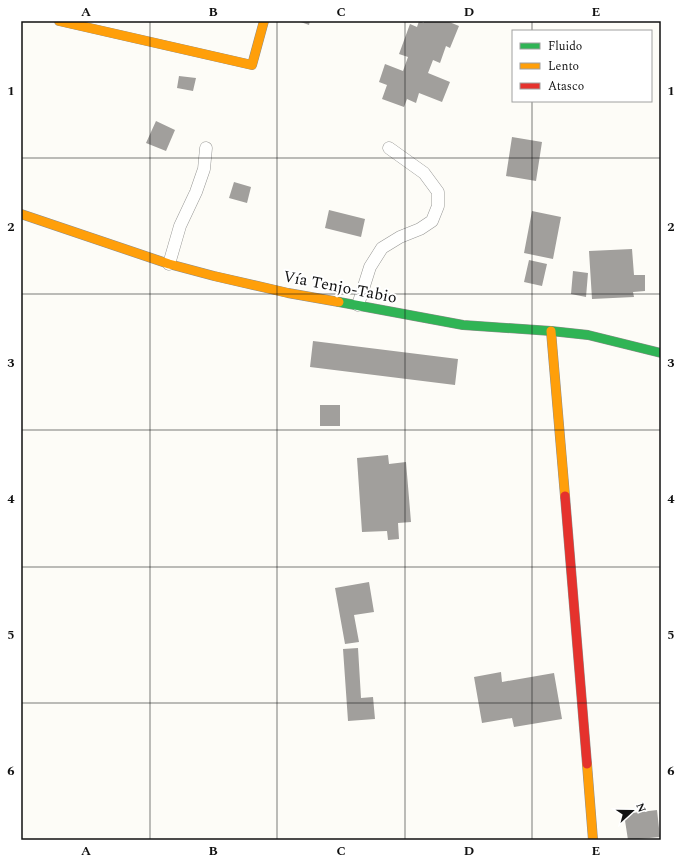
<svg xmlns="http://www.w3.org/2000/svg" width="682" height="861" font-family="Spectral,serif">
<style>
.building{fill:#a19f9c}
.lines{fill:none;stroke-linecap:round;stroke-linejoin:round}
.lane-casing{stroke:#979795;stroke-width:13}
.fast-casing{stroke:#8e8d8b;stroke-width:10}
.slow-casing{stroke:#8e8d8b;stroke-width:10}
.jam-casing{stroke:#8e8d8b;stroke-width:10}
.lane{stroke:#fffffe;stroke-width:12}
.fast{stroke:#30b455;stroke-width:9}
.slow{stroke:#ff9f0a;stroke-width:9}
.jam{stroke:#e5322d;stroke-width:9}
.grid{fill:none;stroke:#111;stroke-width:1;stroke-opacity:0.55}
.labels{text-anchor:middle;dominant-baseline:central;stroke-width:4;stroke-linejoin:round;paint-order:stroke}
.street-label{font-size:16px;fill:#111;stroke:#fff}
.neatline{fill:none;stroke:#111;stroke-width:1.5}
.grid-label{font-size:13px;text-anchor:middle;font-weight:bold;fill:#111}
</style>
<rect width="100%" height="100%" fill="#fdfcf7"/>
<path class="building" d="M298 21H310L309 25Z
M419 21 424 23V21H447L459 26 450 48 446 46 440 63 433 60 428 73 450 82 442 102 419 93 416 103 407 99 404 107 382 99 387 85 379 82 385 64 403 71 408 57 399 54 410 24 417 27Z
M179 76 196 78 193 91 177 88Z
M156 121 175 130 166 151 146 143Z
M512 137 542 142 536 181 506 176Z
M234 182 251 187 247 203 229 198Z
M329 210 365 219 361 237 325 228Z
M532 211 561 217 553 259 524 253Z
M632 249 634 275H645V291L633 292 634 297 592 299 589 251Z
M529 260 547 264 542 286 524 282Z
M573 271 588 273 586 297 571 294Z
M313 341 458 359 455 385 310 367Z
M320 405H340V426H320Z
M388 455 389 464 406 462 411 522 398 523 399 539 388 540 387 531 362 532 357 458Z
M369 582 374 612 354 615 359 642 345 644 335 588Z
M358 648 361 698 373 697 375 719 348 721 343 649Z
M501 672 502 682 554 673 562 719 514 727 512 718 482 723 474 677Z
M657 810 660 837 628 840 624 814Z"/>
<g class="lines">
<defs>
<path id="lane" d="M169 264 180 226 196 192 204 169 206 148
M358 305 370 267 382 248 400 237 420 229 432 221 438 206V192L424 173 389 148"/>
<path id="fast" d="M339 302 463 325 551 331 588 335 661 353"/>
<path id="slow" d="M59 21 252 65 264 21
M21 214 169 264 214 276 288 293 339 302
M551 331 565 496
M587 764 593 840"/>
<path id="jam" d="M565 496 587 764"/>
</defs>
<use href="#lane" class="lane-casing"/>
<use href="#fast" class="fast-casing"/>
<use href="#slow" class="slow-casing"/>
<use href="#jam" class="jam-casing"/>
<use href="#lane" class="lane"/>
<use href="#fast" class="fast"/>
<use href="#slow" class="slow"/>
<use href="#jam" class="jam"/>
</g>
<path class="grid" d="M150 21V840M277 21V840M405 21V840M532 21V31M532 101V840M21 158H661M21 294H661M21 430H661M21 567H661M21 703H661"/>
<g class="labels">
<g class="street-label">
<text transform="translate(340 287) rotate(11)">Vía Tenjo-Tabio</text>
</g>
</g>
<rect width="682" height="861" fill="none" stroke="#ffffff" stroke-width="44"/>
<rect x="512" y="30" width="140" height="72" fill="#ffffff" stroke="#a0a0a0"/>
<rect x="520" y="43" width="20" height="6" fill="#30b455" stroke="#a0a0a0"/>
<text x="548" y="50" font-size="12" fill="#111111">Fluido</text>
<rect x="520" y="63" width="20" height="6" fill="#ff9f0a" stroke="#a0a0a0"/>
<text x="548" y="70" font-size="12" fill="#111111">Lento</text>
<rect x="520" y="83" width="20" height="6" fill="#e5322d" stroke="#a0a0a0"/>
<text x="548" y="90" font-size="12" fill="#111111">Atasco</text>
<g transform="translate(632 811) rotate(69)" stroke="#ffffff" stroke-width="3" paint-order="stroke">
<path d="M0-3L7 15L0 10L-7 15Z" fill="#111111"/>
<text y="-6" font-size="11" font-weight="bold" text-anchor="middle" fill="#111111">N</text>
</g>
<rect x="22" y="22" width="638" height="817" class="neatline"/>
<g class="grid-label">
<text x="86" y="16">A</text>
<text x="213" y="16">B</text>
<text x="341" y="16">C</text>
<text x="469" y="16">D</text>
<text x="596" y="16">E</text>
<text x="11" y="95">1</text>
<text x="671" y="95">1</text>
<text x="11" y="231">2</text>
<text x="671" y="231">2</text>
<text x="11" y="367">3</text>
<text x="671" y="367">3</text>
<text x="11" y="503">4</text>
<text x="671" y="503">4</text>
<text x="11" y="639">5</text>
<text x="671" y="639">5</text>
<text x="11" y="775">6</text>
<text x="671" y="775">6</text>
<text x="86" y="855">A</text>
<text x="213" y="855">B</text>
<text x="341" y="855">C</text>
<text x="469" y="855">D</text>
<text x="596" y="855">E</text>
</g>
</svg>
